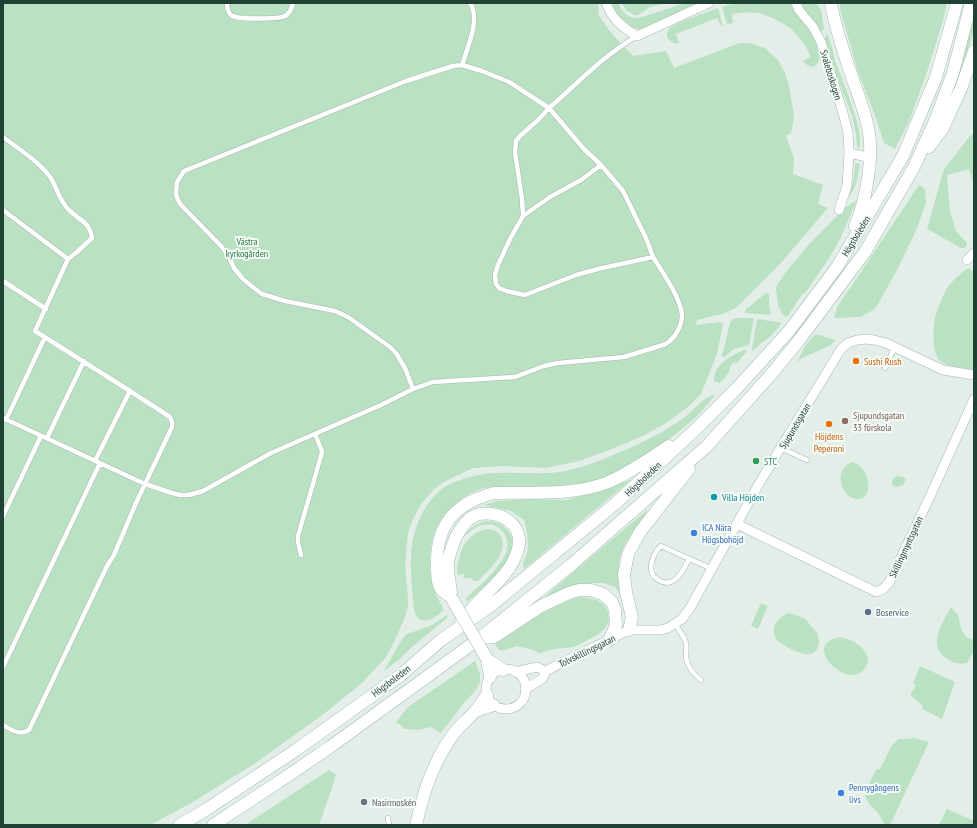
<svg xmlns="http://www.w3.org/2000/svg" width="977" height="828" font-family="'PT Sans Narrow',sans-serif">
<style>
.green{fill:#bae1c1}
.lines{fill:none;stroke-linecap:round;stroke-linejoin:round}
.lane-casing{stroke:#a5b7af;stroke-width:5.5}
.street-casing{stroke:#a5b7af;stroke-width:10}
.secondary-casing{stroke:#a0bbaf;stroke-width:13}
.lane{stroke:#fff;stroke-width:4.5}
.street{stroke:#fff;stroke-width:9}
.secondary{stroke:#fff;stroke-width:12}
.secondary-bridge-casing{stroke:#a0bbaf;stroke-width:13;stroke-linecap:butt}
.secondary-bridge{stroke:#fff;stroke-width:12}
.food-dot{fill:#e8710a;stroke:#f4faf6;stroke-width:1.5}
.education-dot{fill:#8d6e63;stroke:#f4faf6;stroke-width:1.5}
.leisure-dot{fill:#2e9e5b;stroke:#f4faf6;stroke-width:1.5}
.culture-dot{fill:#0f9aa8;stroke:#f4faf6;stroke-width:1.5}
.shop-dot{fill:#3f7fe0;stroke:#f4faf6;stroke-width:1.5}
.service-dot{fill:#5c6f8a;stroke:#f4faf6;stroke-width:1.5}
.worship-dot{fill:#6b7280;stroke:#f4faf6;stroke-width:1.5}
.labels{text-anchor:middle;dominant-baseline:central;stroke-width:4;stroke-linejoin:round;paint-order:stroke}
.street-label{font-size:10px;fill:#214135;stroke:#f4faf6}
.park-label{font-size:10px;fill:#277b3f;stroke:#f4faf6}
.food-label{font-size:10px;fill:#c56008;stroke:#f4faf6;text-anchor:start}
.education-label{font-size:10px;fill:#785e54;stroke:#f4faf6;text-anchor:start}
.leisure-label{font-size:10px;fill:#27864d;stroke:#f4faf6;text-anchor:start}
.culture-label{font-size:10px;fill:#0d838f;stroke:#f4faf6;text-anchor:start}
.shop-label{font-size:10px;fill:#366cbe;stroke:#f4faf6;text-anchor:start}
.service-label{font-size:10px;fill:#4e5e75;stroke:#f4faf6;text-anchor:start}
.worship-label{font-size:10px;fill:#5b616d;stroke:#f4faf6;text-anchor:start}
</style>
<rect width="100%" height="100%" fill="#e3eee8"/>
<path class="green" d="M3 3H598L599 16 612 34 633 56 666 51 674 68 737 44 742 43 753 44 765 48 778 60 785 73 789 85 794 117 791 133 786 136 794 158 793 174 823 185 818 204 828 208 779 265 736 308 722 314 697 320 696 325 720 322 723 324 717 354 701 394 689 406 666 423 645 435 607 451 579 461 546 468 501 466 473 468 442 483 434 489 421 504 413 519 408 533 405 564 408 598V607L405 617 394 642 386 657 363 682 325 713 257 762 193 802 150 825H3Z
M612 3H618C622 12 629 19 639 18L685 3H697V4L646 28C644 28 641 29 639 29 627 28 615 14 612 3Z
M622 3H665L650 7 638 15H634L626 10Z
M735 3H790L796 14 814 36 820 58C817 68 810 70 803 61L811 57C802 38 792 26 772 18 767 16 762 13 757 13 748 11 740 13 732 14L733 23 727 24 722 7Z
M800 3H816L821 10 824 29 821 32 804 10Z
M840 3H947L943 21 927 72 909 122 895 149 884 143 875 115 858 72 840 9Z
M974 4V30L958 80 956 79Z
M718 8 723 26H721L717 18 676 34 679 43C674 44 671 42 667 38 667 35 666 32 669 29 673 23 709 12 718 8Z
M827 34C832 42 832 52 835 61 841 77 866 134 859 149L857 147 856 135 852 116 824 42 825 38Z
M974 134V185L969 169 947 175 950 211 956 231 967 243 966 247 964 248H961L927 229 941 179 944 169 970 136Z
M855 163 860 164C858 174 857 189 848 197L854 179Z
M919 185 925 189 926 203 915 233 896 272 875 309 860 317 834 318 837 307 857 278Z
M857 200 841 237 830 257 805 293H803L787 317 783 315 778 305 776 288 778 283 789 268 811 242 833 220 842 210Z
M968 268 974 272V370C965 370 946 367 939 360 932 352 933 328 935 318 937 310 945 290 950 284 955 278 962 273 968 268Z
M766 293 769 294V305L771 314 770 315 745 313V310Z
M736 318H754L749 345 734 349 724 357 722 356 730 323 733 319Z
M757 319 782 323 772 335 760 344 753 351 752 349Z
M816 334 835 340V341L831 345 800 359 798 362H797C802 352 807 341 816 334Z
M744 350 747 351 736 364 734 362 729 368 730 370 723 380 719 383 714 381C713 365 732 355 744 350Z
M715 395C697 420 672 438 646 454 632 463 617 473 601 479 598 480 593 481 590 482 565 487 539 487 514 487 504 487 493 486 484 488 462 494 442 513 434 534 429 550 428 569 433 585 435 594 440 602 444 610 435 618 419 629 414 610 412 585 408 559 414 535 418 518 428 500 442 489 454 480 478 474 494 473 512 472 530 474 548 473 567 472 586 466 604 459 632 447 662 435 686 416 695 409 704 396 715 395Z
M852 462C869 465 875 497 859 499 844 502 830 471 852 462Z
M897 476 904 477 906 479 903 485 896 487 892 485C892 481 893 478 897 476Z
M632 479 524 569 523 563 528 550 527 532 524 520 511 511 483 505 498 501 529 499 565 500 601 491Z
M647 510C647 517 640 522 636 528 617 551 615 569 623 597L615 587 604 583H588L570 588 547 599 545 596Z
M485 521C495 521 503 524 509 532 525 557 483 588 467 602L466 598C480 585 496 572 505 555 513 540 501 521 484 525 475 526 470 532 463 537 468 529 476 524 485 521Z
M486 529C492 529 497 531 500 535 511 551 488 571 478 581L471 580 473 578H464V574L458 575C456 570 457 564 459 559 462 544 471 533 486 529Z
M579 597 588 598 597 600 603 604 608 612 609 620 606 627 599 634 574 647 554 649 539 653 533 650 517 646 502 651 498 649 495 644 497 642C523 625 549 607 579 597Z
M761 603 768 606 758 629 751 626Z
M951 607 958 615 961 629 966 637 974 640V651L967 663C960 665 955 663 949 660 925 646 942 625 951 607Z
M788 613C793 614 800 616 805 619 808 621 809 624 811 626 813 628 815 631 817 633 820 639 820 649 813 653 813 653 808 654 808 654 801 655 781 645 777 640 769 629 777 618 788 613Z
M447 615V618L412 647 401 658 384 671 396 649 405 635 432 625Z
M840 637C854 640 862 645 868 657 868 661 867 666 864 669 848 691 799 644 840 637Z
M475 661 480 674V682L475 691 463 704 441 733 431 727 418 730 405 729 396 722 408 707Z
M920 666 955 682 942 719 923 709 922 705 910 695 916 686 913 683Z
M915 738 929 742 890 825H885L878 813 870 805 865 796 870 781 877 769H880L892 745 899 739Z
M329 770 336 774C332 791 325 806 320 823V825H245Z
M947 809 974 821V825H939Z"/>
<g class="lines">
<defs>
<path id="lane" d="M227 3C227 7 228 12 231 15 237 20 278 19 285 16 290 13 292 8 293 3
M470 3C481 19 467 48 462 65L482 71 509 82 549 108C577 84 604 55 637 36
M3 137C19 149 38 161 50 177 57 187 59 200 68 209 78 220 89 220 92 238L77 252 68 259
M3 210 68 259 35 331 130 391 170 417 172 422V427L136 503 114 555 107 566 29 730C19 736 12 730 3 725
M523 216 550 197 581 180 601 165
M3 281 46 309
M885 368 895 347
M413 389 433 382 515 377 544 366 558 363 624 357 666 344C675 338 682 326 682 315 681 299 662 271 653 257L598 269 576 275 525 295 506 291 499 288 496 284 495 275 498 265 510 239 523 216 522 199 515 152 516 141 520 136 538 120 549 108 584 149 601 165 623 191 646 238 653 257
M3 418 145 484 172 493 180 495H189L203 491 271 453 381 405 413 389 405 368 396 353 390 347 348 317 335 311 285 301 262 294 254 288 243 279 234 268 228 255 222 247 181 205 178 200 176 194 177 182 184 171 406 81 453 66 462 65
M6 420 45 337
M47 438 84 361
M781 448 807 460
M95 461 130 391
M3 516 41 436
M301 555 298 542V536L321 456 322 451 315 434
M689 559C685 566 681 577 673 581 664 586 651 578 651 568 651 560 656 550 661 546L712 569
M675 624C679 630 684 636 686 643 687 647 686 652 686 656 687 667 693 673 701 680
M3 667 100 463
M388 818 389 825"/>
<path id="street" d="M606 3C612 19 623 28 637 36L709 3
M796 3 799 10 813 27 821 42 843 113 848 133 849 153 847 186 839 210
M849 153 863 156 870 159
M967 260 974 253
M737 524 872 590 876 592 883 589 889 583 932 492 974 399
M486 689a20 20 0 1 1 40 0a20 20 0 1 1-40 0Z
M515 672 537 667 546 671
M525 689 542 679 546 671 557 665 629 630H661L668 628 682 619 690 608 760 482 841 349 848 343 857 340 866 339 874 340 886 343 928 363 943 370 974 375"/>
<path id="secondary" d="M831 3C835 28 844 53 852 77 858 95 866 113 869 133 873 158 866 202 855 226
M929 147 943 128 962 86 974 51
M451 597C448 595 443 592 441 589 437 583 437 573 437 565 436 525 455 503 494 493 529 492 572 496 606 483 628 474 649 459 669 446
M451 597C451 593 451 589 450 585 449 577 447 569 448 561 452 544 459 523 476 515 482 513 490 513 497 515 516 521 524 536 516 555 510 571 496 584 484 596 476 604 469 612 461 620
M629 630 632 617 626 592 624 575 628 554 640 532 689 469
M480 638 494 637 541 606 569 593 579 590H591L603 594 612 602 615 610 616 626 609 640
M487 659 503 670
M487 659 490 677
M476 711 493 705
M180 825 207 809 296 750 401 675 441 640 489 607 616 503 695 430 737 388 789 331 837 267 903 156 936 77 957 3
M213 825 292 773 330 747 417 684 480 638 571 565 707 446 774 371 800 339 865 252 914 167 935 121 953 73 971 3
M416 825C423 792 434 759 455 732 461 724 470 718 476 710 480 706 483 700 487 695"/>
</defs>
<use href="#lane" class="lane-casing"/>
<use href="#street" class="street-casing"/>
<use href="#secondary" class="secondary-casing"/>
<use href="#lane" class="lane"/>
<use href="#street" class="street"/>
<use href="#secondary" class="secondary"/>
<defs>
<path id="secondary-bridge" d="M451 597 487 659"/>
</defs>
<use href="#secondary-bridge" class="secondary-bridge-casing"/>
<use href="#secondary-bridge" class="secondary-bridge"/>
</g>
<g class="food-dot">
<circle cx="856" cy="361" r="4"/>
<circle cx="829" cy="424" r="4"/>
</g>
<circle class="education-dot" cx="845" cy="421" r="4"/>
<circle class="leisure-dot" cx="756" cy="461" r="4"/>
<circle class="culture-dot" cx="714" cy="497" r="4"/>
<g class="shop-dot">
<circle cx="694" cy="533" r="4"/>
<circle cx="841" cy="793" r="4"/>
</g>
<circle class="service-dot" cx="868" cy="612" r="4"/>
<circle class="worship-dot" cx="364" cy="802" r="4"/>
<g class="labels">
<g class="street-label">
<text transform="translate(831 75) rotate(73)">Svaleboskogen</text>
<text transform="translate(856 236) rotate(-59)">Högsboleden</text>
<text transform="translate(795 426) rotate(-59)">Sjupundsgatan</text>
<text transform="translate(643 479) rotate(-43)">Högsboleden</text>
<text transform="translate(906 547) rotate(-65)">Skillingmyntsgatan</text>
<text transform="translate(587 651) rotate(-26)">Tolvskillingsgatan</text>
<text transform="translate(391 681) rotate(-37)">Högsboleden</text>
</g>
<g class="park-label">
<text x="247" y="241">Västra<tspan x="247" dy="12">kyrkogården</tspan></text>
</g>
<g class="food-label">
<text x="864" y="361">Sushi Rush</text>
<text x="829" y="436" text-anchor="middle">Höjdens<tspan x="829" dy="12">Peperoni</tspan></text>
</g>
<g class="education-label">
<text x="853" y="415">Sjupundsgatan<tspan x="853" dy="12">33 förskola</tspan></text>
</g>
<g class="leisure-label">
<text x="764" y="461">STC</text>
</g>
<g class="culture-label">
<text x="722" y="497">Villa Höjden</text>
</g>
<g class="shop-label">
<text x="702" y="527">ICA Nära<tspan x="702" dy="12">Högsbohöjd</tspan></text>
<text x="849" y="787">Pennygångens<tspan x="849" dy="12">livs</tspan></text>
</g>
<g class="service-label">
<text x="876" y="612">Boservice</text>
</g>
<g class="worship-label">
<text x="372" y="802">Nasirmoskén</text>
</g>
</g>
<rect width="977" height="828" fill="none" stroke="#214135" stroke-width="8"/>
</svg>
